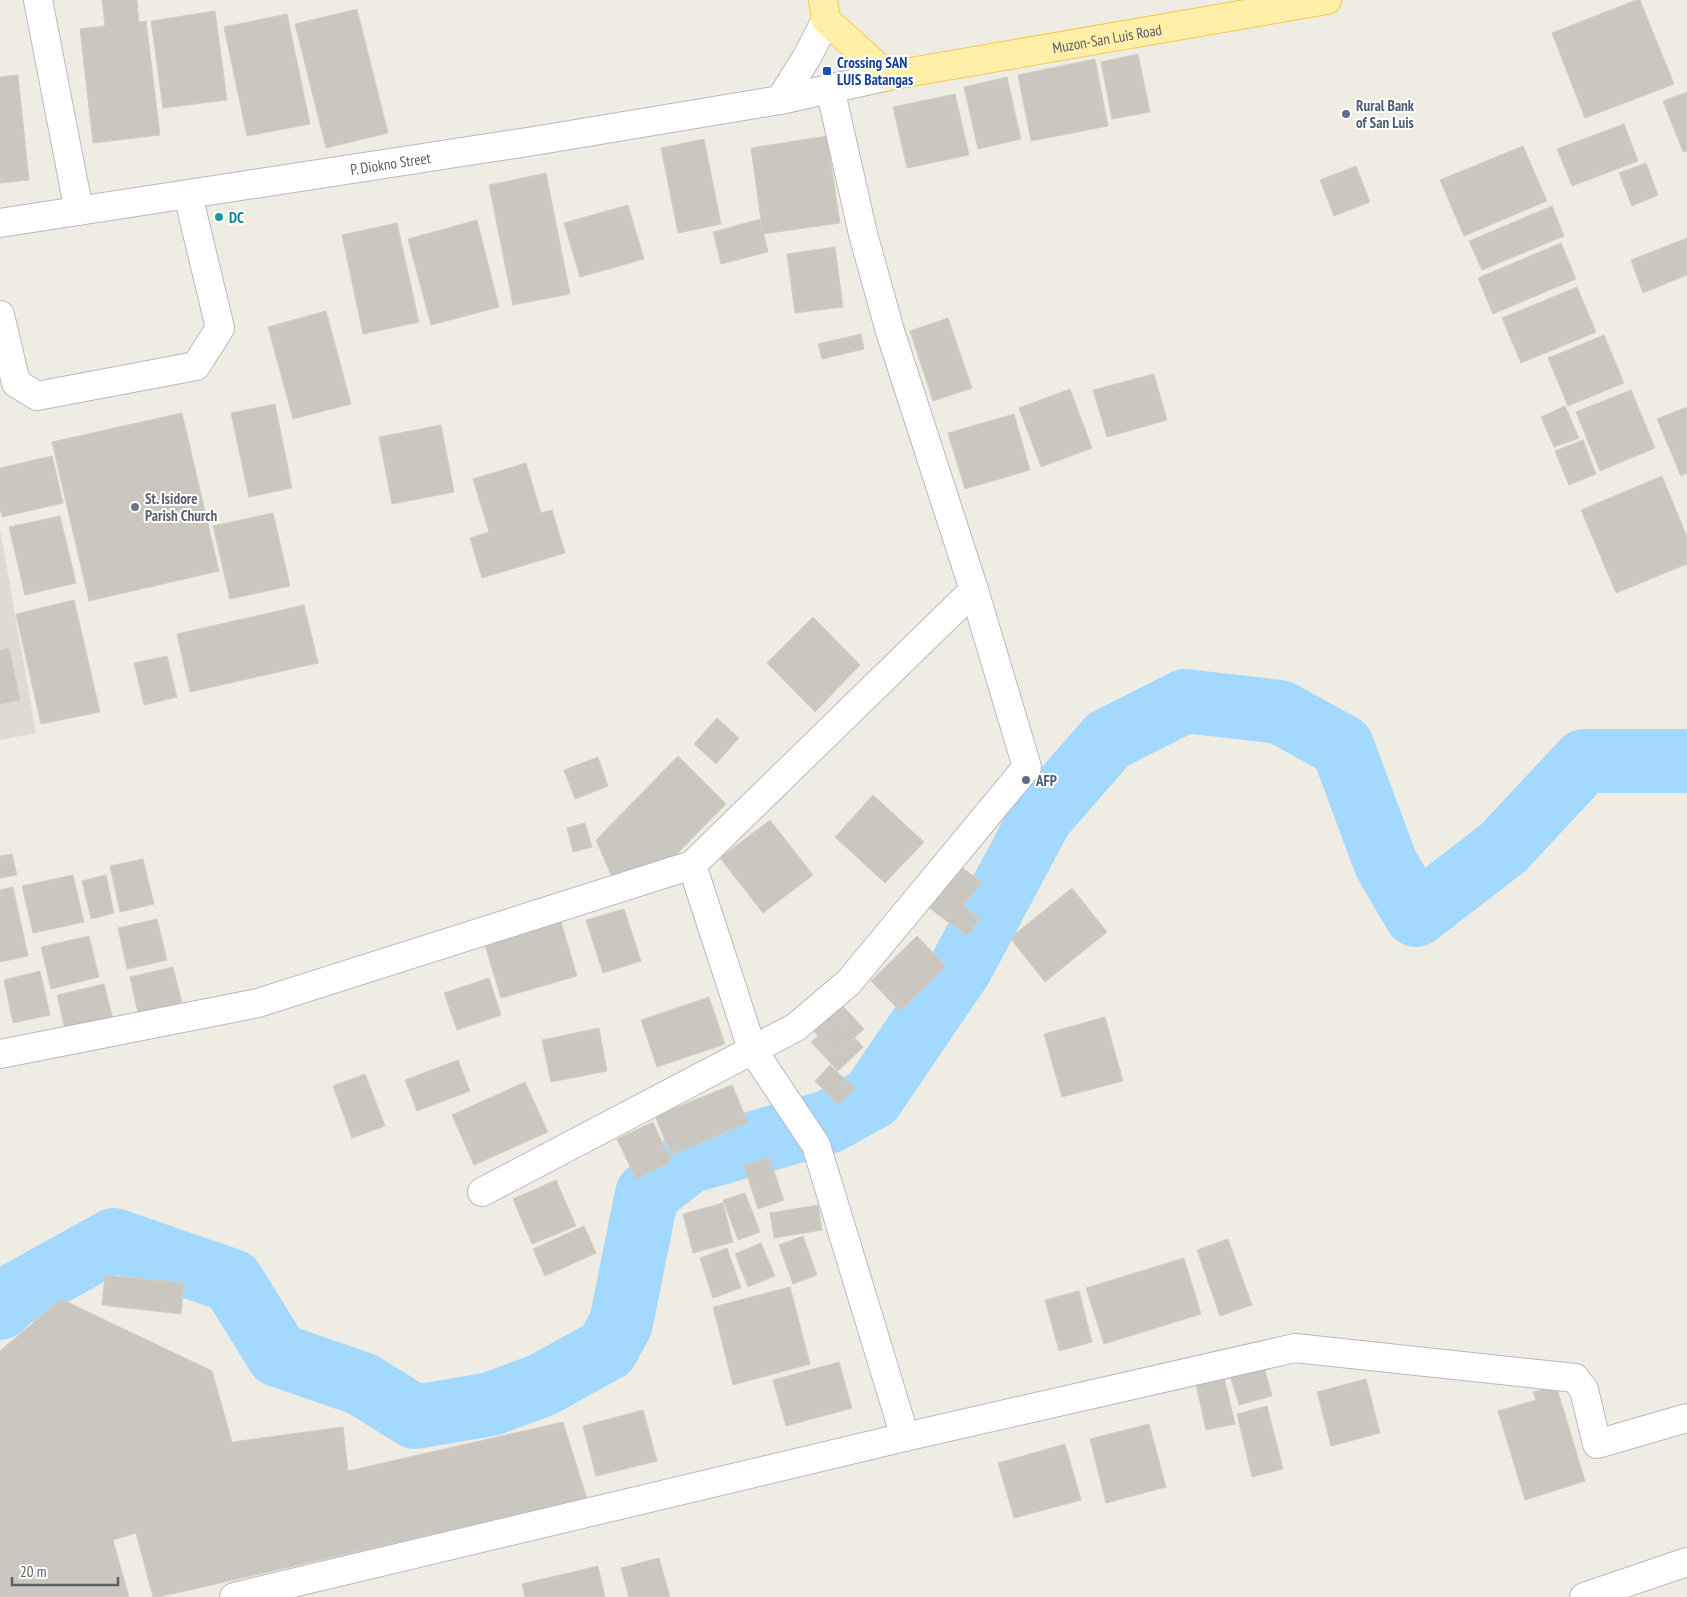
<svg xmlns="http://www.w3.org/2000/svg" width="1687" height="1597" font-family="'PT Sans Narrow',sans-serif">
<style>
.education{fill:#dfdbd2}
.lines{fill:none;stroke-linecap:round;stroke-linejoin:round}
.river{stroke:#a4d9ff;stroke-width:64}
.building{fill:#cac7c0;stroke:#d4cec1}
.minor-casing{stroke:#b6babf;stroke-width:30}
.major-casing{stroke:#fac951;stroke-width:30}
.minor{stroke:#fff;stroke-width:28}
.major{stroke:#fff0a9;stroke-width:28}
.transit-dot{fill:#1a4fb4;stroke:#fff;stroke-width:2}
.service-dot{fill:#5c6f8a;stroke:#fff;stroke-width:2}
.culture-dot{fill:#0f9aa8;stroke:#fff;stroke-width:2}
.worship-dot{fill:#6b7280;stroke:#fff;stroke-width:2}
.labels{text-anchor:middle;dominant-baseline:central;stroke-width:4;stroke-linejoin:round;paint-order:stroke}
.street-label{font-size:15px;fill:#5b6065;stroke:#fff}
.transit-label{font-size:15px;font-weight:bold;fill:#164399;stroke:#fff;text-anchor:start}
.service-label{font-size:15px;font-weight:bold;fill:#4e5e75;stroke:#fff;text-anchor:start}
.culture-label{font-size:15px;font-weight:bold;fill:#0d838f;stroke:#fff;text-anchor:start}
.worship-label{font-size:15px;font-weight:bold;fill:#5b616d;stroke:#fff;text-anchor:start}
</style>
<rect width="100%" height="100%" fill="#efece3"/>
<path class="education" d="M0 529 36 733 0 740Z"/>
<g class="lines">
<path class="river" d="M0 1308 11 1297 114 1240 232 1281 278 1355 362 1384 415 1417 491 1404 542 1385 607 1349 621 1323 647 1194 688 1162 828 1122 872 1098 961 967 1041 817 1108 740 1185 701 1280 712 1342 746 1386 864 1416 915 1504 847 1584 761H1687"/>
</g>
<path class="building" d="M102 0H137L139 22 146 21 160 135 93 143 80 29 105 26Z
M1636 0H1640L1674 84 1585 118 1552 33Z
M357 9 388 133 326 148 295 24Z
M215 11 227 100 163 108 151 21Z
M287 14 310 124 247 136 224 27Z
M1138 54 1150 112 1112 119 1101 62Z
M1095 59 1108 126 1031 141 1018 75Z
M18 75 29 180 0 183V77Z
M1007 77 1021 139 978 149 964 87Z
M1687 92V151L1683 152 1663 101Z
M955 94 969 155 907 168 893 107Z
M1624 124 1638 161 1572 186 1557 149Z
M827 136 840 223 763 234 751 148Z
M704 139 721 224 678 233 661 148Z
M1523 146 1547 201 1464 236 1440 180Z
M1646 163 1658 195 1632 206 1619 173Z
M1356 166 1370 202 1334 216 1320 180Z
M546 173 570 294 513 305 489 185Z
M628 205 644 259 580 277 564 223Z
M1552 206 1564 236 1482 270 1469 241Z
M760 219 768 252 721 264 713 232Z
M477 220 499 307 431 325 408 239Z
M397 223 419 322 363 334 342 235Z
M1687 238V275L1643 293 1631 260Z
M1561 243 1576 279 1493 314 1478 278Z
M835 247 843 307 795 313 787 254Z
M1577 287 1596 332 1521 363 1502 318Z
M326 311 351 404 293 419 268 327Z
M948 318 972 388 933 401 910 331Z
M861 334 864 349 822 359 818 344Z
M1604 335 1624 383 1568 406 1548 358Z
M1154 374 1167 420 1107 437 1093 390Z
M1070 389 1092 448 1041 467 1019 408Z
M1631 390 1655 448 1600 471 1576 412Z
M275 404 292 488 249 497 231 413Z
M1565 406 1579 438 1554 447 1541 417Z
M1687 407V473L1681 476 1657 419Z
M182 413 219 571 89 601 52 442Z
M1014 414 1030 470 965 489 948 433Z
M441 425 454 492 392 504 379 437Z
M1583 440 1596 474 1569 485 1555 451Z
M52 456 63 503 2 517 0 509V468Z
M526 463 541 513 552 510 565 553 482 578 470 538 489 532 473 479Z
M1662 476 1687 537V564L1616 593 1581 510Z
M273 513 290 586 230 599 213 526Z
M60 516 76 583 25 595 9 527Z
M74 600 100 712 41 724 16 614Z
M304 605 318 663 190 692 177 634Z
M813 617 860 665 815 712 767 663Z
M9 648 20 700 0 704V650Z
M167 656 177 697 144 705 134 663Z
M717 718 739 738 716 764 694 744Z
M678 756 726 804 665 866 615 884 596 840Z
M598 757 608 786 575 799 564 770Z
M873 795 924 842 885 883 835 837Z
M770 820 813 875 763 913 720 858Z
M585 823 592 847 573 852 567 828Z
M12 854 17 875 0 878V856Z
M143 859 154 904 120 912 110 866Z
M955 863 982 882 963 906 980 919 967 936 924 904Z
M73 875 84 922 33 933 22 886Z
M106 875 114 913 91 919 82 881Z
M13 887 28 956 0 962V890Z
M1072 888 1107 932 1045 982 1010 938Z
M624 909 641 961 603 973 586 920Z
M157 919 167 960 127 969 118 928Z
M561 922 577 976 501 998 485 945Z
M89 936 99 977 51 989 41 947Z
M917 936 946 966 900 1011 871 981Z
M173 967 182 1003 138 1013 130 977Z
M40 971 50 1015 13 1023 4 980Z
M489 978 501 1015 457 1030 444 993Z
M104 984 114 1023 66 1034 57 995Z
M709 997 725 1044 657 1067 641 1020Z
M841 1004 864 1029 835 1055 813 1030Z
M1105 1017 1123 1081 1062 1097 1044 1034Z
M837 1019 863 1047 838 1071 811 1042Z
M599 1028 607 1071 551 1082 542 1040Z
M458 1060 470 1091 417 1111 405 1080Z
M830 1065 855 1089 839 1105 815 1081Z
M365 1074 385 1126 352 1138 333 1086Z
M525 1082 548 1132 474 1165 452 1115Z
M732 1085 748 1123 671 1155 655 1116Z
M653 1122 671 1162 636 1179 617 1139Z
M769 1157 784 1200 758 1209 744 1166Z
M556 1180 576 1226 532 1244 513 1199Z
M745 1193 760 1232 738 1240 723 1200Z
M723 1203 733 1242 693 1253 683 1214Z
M818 1205 822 1230 774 1238 770 1213Z
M584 1226 596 1253 545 1276 533 1249Z
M803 1236 817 1275 793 1284 779 1245Z
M1228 1239 1252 1305 1220 1316 1197 1250Z
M761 1243 775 1276 748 1287 735 1254Z
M727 1248 741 1288 713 1298 700 1258Z
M1184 1258 1201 1314 1104 1344 1086 1288Z
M105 1275 184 1283 181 1314 102 1305Z
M790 1287 810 1364 733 1385 713 1307Z
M1079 1291 1092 1342 1059 1351 1045 1300Z
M61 1299 212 1371 232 1442 343 1427 348 1471 563 1422 587 1499 159 1597H153L136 1533 113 1540 129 1597H0V1351Z
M839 1362 852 1408 786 1426 773 1380Z
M1263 1362 1272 1396 1239 1405 1229 1372Z
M1224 1377 1235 1424 1206 1430 1196 1384Z
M1366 1379 1380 1433 1331 1446 1317 1392Z
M1556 1385 1585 1481 1525 1500 1498 1411 1536 1400 1533 1392Z
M1267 1406 1283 1469 1252 1477 1237 1414Z
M643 1410 657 1461 596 1476 583 1426Z
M1149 1424 1166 1487 1106 1503 1090 1439Z
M1065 1444 1081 1500 1014 1518 998 1463Z
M659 1558 670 1597H629L621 1568Z
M598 1566 605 1597H525L522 1584Z"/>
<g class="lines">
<defs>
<g id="minor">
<path d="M38 0 79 211"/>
<path d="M780 100 807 57 826 20"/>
<path id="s1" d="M0 223 534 141 780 100 888 76"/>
<path d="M0 315 16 383 37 396 196 366 220 328 188 195"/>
<path d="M692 865 752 1049 816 1145 905 1437"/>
<path d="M0 1054 258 1003 692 865 974 590"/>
<path d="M482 1192 796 1027 849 982 1027 767 974 590 890 331 863 234 830 88"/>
<path d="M234 1597 905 1437 1295 1348 1575 1378 1584 1390 1597 1444 1687 1418"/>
<path d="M1584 1597 1687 1562"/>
</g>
<g id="major">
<path id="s2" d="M823 0 826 20 888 76 1327 0"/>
</g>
</defs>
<use href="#minor" class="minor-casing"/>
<use href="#major" class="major-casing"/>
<use href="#minor" class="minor"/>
<use href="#major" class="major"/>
</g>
<rect class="transit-dot" x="822" y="66" width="10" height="10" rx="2.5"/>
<g class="service-dot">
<circle cx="1346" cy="114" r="5"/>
<circle cx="1026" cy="780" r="5"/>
</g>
<circle class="culture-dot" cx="219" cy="217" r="5"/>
<circle class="worship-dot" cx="135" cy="507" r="5"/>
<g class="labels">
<g class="street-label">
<text stroke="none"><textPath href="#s2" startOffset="326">Muzon-San Luis Road</textPath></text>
<text stroke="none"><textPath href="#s1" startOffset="395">P. Diokno Street</textPath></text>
</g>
<g class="transit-label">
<text x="837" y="62">Crossing SAN<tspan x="837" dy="17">LUIS Batangas</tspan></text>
</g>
<g class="service-label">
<text x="1356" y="105">Rural Bank<tspan x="1356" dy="17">of San Luis</tspan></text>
<text x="1036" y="780">AFP</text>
</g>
<g class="culture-label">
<text x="229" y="217">DC</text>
</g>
<g class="worship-label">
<text x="145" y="498">St. Isidore<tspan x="145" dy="17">Parish Church</tspan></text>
</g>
</g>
<path d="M12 1577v8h106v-8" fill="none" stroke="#5b6065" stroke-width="2.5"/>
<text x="20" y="1577" font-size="15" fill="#5b6065" stroke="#ffffff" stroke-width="4" paint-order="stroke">20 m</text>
</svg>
